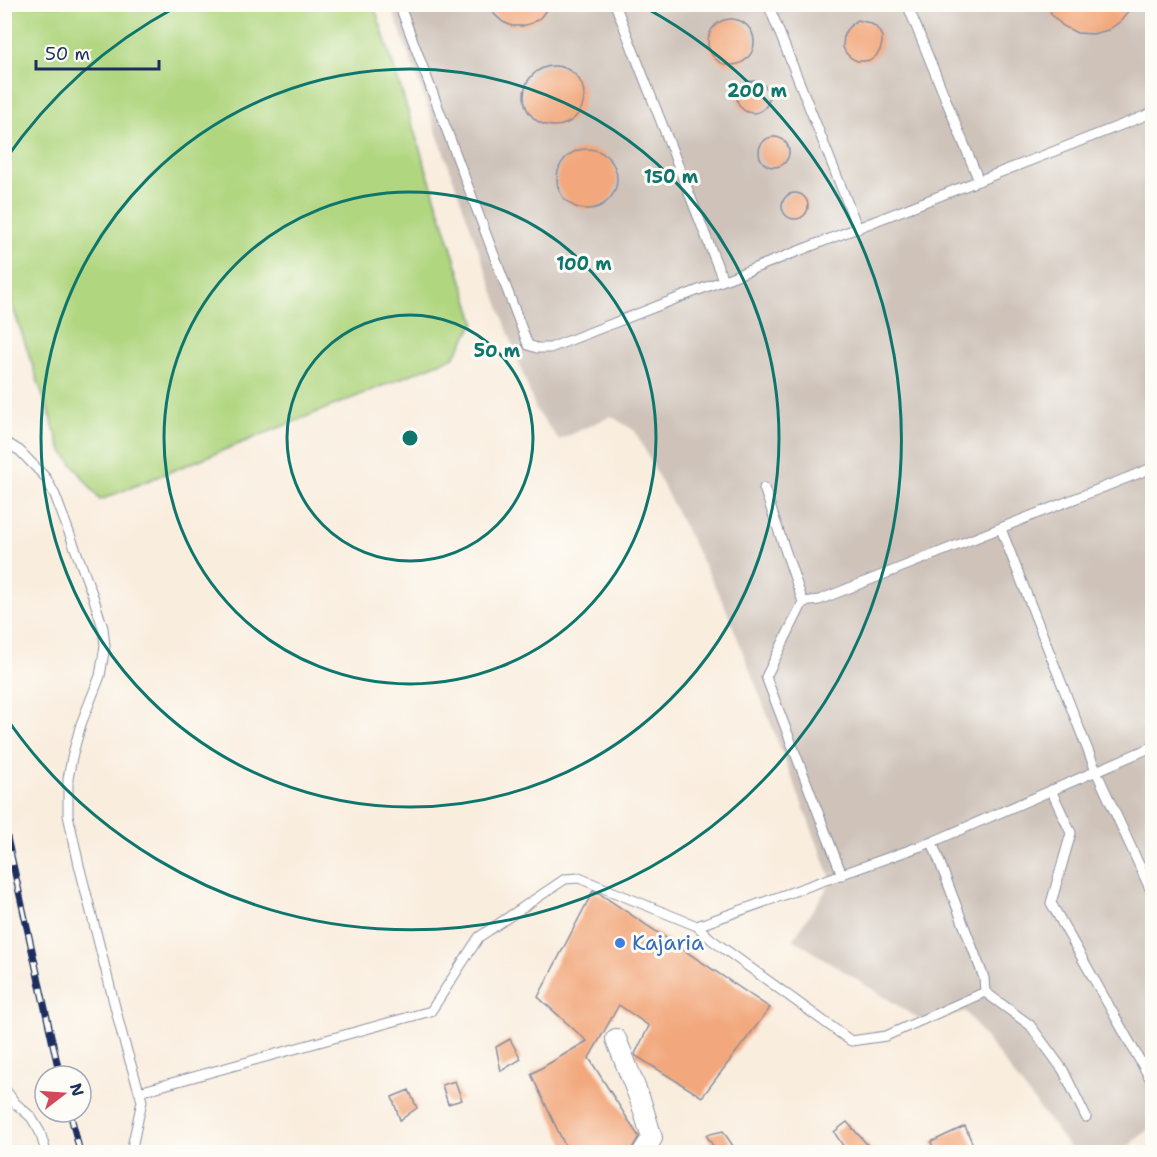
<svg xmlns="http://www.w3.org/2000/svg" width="1157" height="1157" font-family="'Shantell Sans',sans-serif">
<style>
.industrial{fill:#cec2b9}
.green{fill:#b0d67f;stroke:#66826e;stroke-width:1.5}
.building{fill:#f2a77b}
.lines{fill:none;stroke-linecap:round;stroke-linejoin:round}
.service-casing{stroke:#8a8e9e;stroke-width:11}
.minor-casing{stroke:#8a8e9e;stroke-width:22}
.service{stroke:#fff;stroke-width:9}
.minor{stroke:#fff;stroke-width:20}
.rail-casing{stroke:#1b2f5e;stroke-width:7}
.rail{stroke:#fdfcf7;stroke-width:4.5;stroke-dasharray:14;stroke-linecap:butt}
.ring{fill:none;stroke:#0f766e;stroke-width:3}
.shop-dot{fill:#3f7fe0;stroke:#fdfcf7;stroke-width:2}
.labels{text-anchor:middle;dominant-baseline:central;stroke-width:6;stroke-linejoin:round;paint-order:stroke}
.shop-label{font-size:21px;fill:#366cbe;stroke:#fdfcf7;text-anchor:start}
.centre{fill:#0f766e;stroke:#fdfcf7;stroke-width:3}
.ring-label{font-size:18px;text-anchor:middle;font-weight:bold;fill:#0f766e;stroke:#fdfcf7;stroke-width:6;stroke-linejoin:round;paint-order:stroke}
</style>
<rect width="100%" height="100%" fill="#fdfcf7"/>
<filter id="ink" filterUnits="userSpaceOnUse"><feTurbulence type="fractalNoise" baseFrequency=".0167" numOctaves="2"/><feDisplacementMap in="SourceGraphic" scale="12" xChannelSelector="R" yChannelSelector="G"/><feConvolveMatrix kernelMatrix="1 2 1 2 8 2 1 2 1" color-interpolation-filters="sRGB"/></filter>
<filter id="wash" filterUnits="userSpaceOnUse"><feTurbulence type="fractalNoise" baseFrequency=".008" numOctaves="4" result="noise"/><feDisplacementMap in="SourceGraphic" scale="24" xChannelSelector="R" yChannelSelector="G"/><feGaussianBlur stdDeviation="1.35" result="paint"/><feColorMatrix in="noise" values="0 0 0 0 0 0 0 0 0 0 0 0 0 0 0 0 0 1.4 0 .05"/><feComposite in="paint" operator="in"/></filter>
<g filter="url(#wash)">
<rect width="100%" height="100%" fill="#f9edde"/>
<path class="industrial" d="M391 5H1152V1126L1121 1152H1073L965 1011 927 1024 793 939 832 881 725 606 635 431 611 416 559 440 536 410Z"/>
<path class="green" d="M4 5H374L475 322 454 357 100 500 61 449 5 284Z"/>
<g id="blocks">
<path class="building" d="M489 4H551L540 18 532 23 522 26H512L503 22 495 15Z
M1047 4H1133L1121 21 1108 30 1093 34 1077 33 1063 26 1052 15Z
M708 42a23 23 0 1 1 46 0a23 23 0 1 1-46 0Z
M857 20 870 23 875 26 879 31 882 37V43L880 50 876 56 871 60 864 61H857L851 58 846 53 843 47 844 34 847 29Z
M524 96a30 30 0 1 1 60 0a30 30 0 1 1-60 0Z
M737 97a16 16 0 1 1 32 0a16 16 0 1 1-32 0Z
M759 152a15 15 0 1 1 30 0a15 15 0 1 1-30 0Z
M557 179a30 30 0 1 1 60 0a30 30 0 1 1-60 0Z
M782 206a13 13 0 1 1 26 0a13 13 0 1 1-26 0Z
M593 891 600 894 770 1008 702 1097 636 1056 635 1054 649 1026 619 1005 589 1058 639 1137 630 1152H568L531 1074 587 1041 538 997Z
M510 1039 521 1059 501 1071 496 1047Z
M455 1081 462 1100 448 1104 442 1085Z
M409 1090 417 1108 400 1120 392 1097Z
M847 1122 874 1152H847L834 1132Z
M965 1126 976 1152H935L931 1142Z
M723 1131 737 1152H717L706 1135Z"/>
</g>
</g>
<g filter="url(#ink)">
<use href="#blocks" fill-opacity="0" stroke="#8a8e9e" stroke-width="1.5"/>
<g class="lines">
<defs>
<path id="service" d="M399 4 528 345 537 348H550L1152 113
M615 4 723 280
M768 4 858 229
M907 4 979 181
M4 441 20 451 46 478 55 495 93 596 103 628 105 646 100 676 81 724 72 757 68 779V815L79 865 123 1038 142 1101 131 1152
M764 488 803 602 766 677 842 875
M1001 529 1096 771 1152 893
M803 602 819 600 1152 468
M1051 790 1071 833 1051 903 1152 1082
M932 842 984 978 985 992 1030 1025 1063 1070 1086 1117
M697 926 932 842 1152 747
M4 1088 15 1103 31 1117 40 1132 46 1152
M139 1092 431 1011 479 937 565 879 579 878 697 926 712 940 851 1041 886 1036 985 992"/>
<path id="minor" d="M616 1039 641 1102 652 1138 643 1152"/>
</defs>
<use href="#service" class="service-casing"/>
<use href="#minor" class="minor-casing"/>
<use href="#service" class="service"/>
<use href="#minor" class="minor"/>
<defs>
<path id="rail" d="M4 824 60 1076
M70 1112 80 1152"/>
</defs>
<use href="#rail" class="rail-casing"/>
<use href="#rail" class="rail"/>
</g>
</g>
<g class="ring">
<circle cx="410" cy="438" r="123"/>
<circle cx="410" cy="438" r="246"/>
<circle cx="410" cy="438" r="369"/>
<path d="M5 160A491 491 0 0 1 176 7M644 7A491 491 0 1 1 5 716"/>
</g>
<circle class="shop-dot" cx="620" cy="943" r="6"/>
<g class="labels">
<g class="shop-label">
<text x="632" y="943">Kajaria</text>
</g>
</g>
<circle cx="410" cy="438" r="9" class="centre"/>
<g class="ring-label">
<text x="757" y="97">200 m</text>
<text x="671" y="183">150 m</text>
<text x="584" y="270">100 m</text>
<text x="497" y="357">50 m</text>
</g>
<rect width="1157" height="1157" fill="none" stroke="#fdfcf7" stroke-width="24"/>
<g transform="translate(63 1094) rotate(73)"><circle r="28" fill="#fdfcf7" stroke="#a3aaba" stroke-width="1.5"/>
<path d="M0-4.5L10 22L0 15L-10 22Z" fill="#d1495b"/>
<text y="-9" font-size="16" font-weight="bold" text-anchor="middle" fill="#1b2f5e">N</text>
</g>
<path d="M36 60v9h123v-9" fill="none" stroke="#1b2f5e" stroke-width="3"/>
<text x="45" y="60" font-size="18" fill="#1b2f5e" stroke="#fdfcf7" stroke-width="4.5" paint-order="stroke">50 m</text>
</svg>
